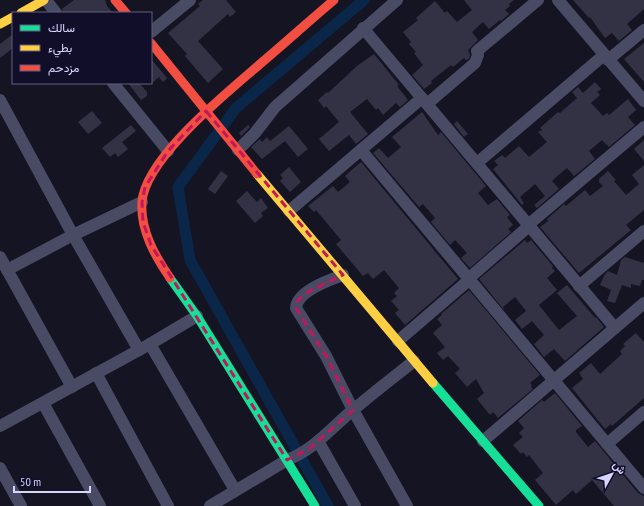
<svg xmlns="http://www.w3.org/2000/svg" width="644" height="506" viewBox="0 0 644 506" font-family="'PT Sans Narrow',Vazirmatn,sans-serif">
  <rect width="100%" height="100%" fill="#151423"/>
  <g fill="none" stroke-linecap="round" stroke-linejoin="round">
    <polyline stroke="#0a274a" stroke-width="11" points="328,506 190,260 178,187 236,108 364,0"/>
  </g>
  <g fill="#333245">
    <polygon points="74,0 105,0 107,6 113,13 63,13 62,9"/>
    <polygon points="203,0 226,0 236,12 230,17 228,14 198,41 223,69 208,83 185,56 187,54 168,33 200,6 198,4"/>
    <polygon points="464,0 514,0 509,4 510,6 505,10 509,14 501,21 500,20 489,29 483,22 472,32 478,40 468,50 470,55 469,59 466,60 464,58 453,67 451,65 431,81 432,83 424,89 412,75 423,65 414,53 416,52 409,44 411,42 403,32 418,20 416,18 435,1 445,13 447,11 457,22 472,10"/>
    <polygon points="573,0 644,0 644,9 627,24 632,30 619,41 612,33 605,38 590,17 589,18"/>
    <polygon points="13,34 13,48 0,58 0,44"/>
    <polygon points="644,43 644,82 624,59"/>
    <polygon points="374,54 399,85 397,86 408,100 400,107 396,103 383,115 378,108 376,110 367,99 350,112 368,134 356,144 349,135 329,151 319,139 339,122 326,106 324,108 318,100 327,92 328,93 357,66"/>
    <polygon points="151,59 167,78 163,82 159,77 151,84"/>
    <polygon points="595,82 601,89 597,92 600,95 591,103 603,116 607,113 609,115 628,99 636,110 628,117 635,125 609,147 602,140 589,151 595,159 574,176 567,168 555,178 552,181 559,189 537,208 534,205 545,196 535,184 520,197 524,203 522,205 493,169 498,165 494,161 502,155 505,158 519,146 529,157 547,142 538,132 542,130 540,128 558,112 560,113 577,98 572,92 578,87 583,93"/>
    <polygon points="128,83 139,83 147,92 147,96 141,100"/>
    <polygon points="92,111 102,123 88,134 78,122"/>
    <polygon points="422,112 438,135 441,132 486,186 478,193 488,205 497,199 510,215 507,217 513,225 508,229 511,232 470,268 461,258 467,253 455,240 450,245 431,222 435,218 423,204 419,207 373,153 379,148 388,158 401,147 392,137"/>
    <polygon points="457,121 468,134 464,137 454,124"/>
    <polygon points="131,125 136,131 122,142 128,149 118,157 115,153 110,157 102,148"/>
    <polygon points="248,125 250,127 241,136 239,133"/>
    <polygon points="289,126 308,149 298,157 285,141 262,159 251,147 260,139 262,142 267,137 270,141"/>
    <polygon points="644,140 644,161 634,149"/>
    <polygon points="361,162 458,279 405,325 395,313 399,310 391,301 397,296 394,293 399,288 384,270 373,279 368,273 363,276 336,244 341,240 316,210 314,212 308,206 333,186 338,192 350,182 345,176"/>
    <polygon points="644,165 644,210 626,225 631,230 579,273 540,227 548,221 547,219 564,204 566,206 585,190 590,196 603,186 599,182 599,179 608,171 616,180 614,181 626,195 639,184 632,175"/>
    <polygon points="289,167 301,182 290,192 280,181 283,178 280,175"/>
    <polygon points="221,171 228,176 215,194 208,189"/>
    <polygon points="247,191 257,202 261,198 268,208 261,213 263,216 255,223 236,201"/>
    <polygon points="525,240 527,243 531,240 553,266 552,268 555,271 547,278 557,290 539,305 559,330 577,316 557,293 567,285 595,318 596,317 604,327 565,361 554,349 544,357 534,344 544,335 532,321 522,329 515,320 526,311 515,297 503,307 504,310 479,279"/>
    <polygon points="625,257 644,263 644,280 642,280 640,286 631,284 631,288 622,285 615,303 607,301 611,290 600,285 605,274 608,271 617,275 621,260"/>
    <polygon points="469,290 540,375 530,383 532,385 531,387 533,389 498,418 493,412 490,415 477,399 484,393 476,379 467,387 455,373 460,369 448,356 443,360 437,353 445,347 433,333 442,325 437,319 442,315 441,314"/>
    <polygon points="636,333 644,342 644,398 612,426 611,424 605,429 572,388 583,379 579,373 591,363 600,374 622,354 620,351 625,346 623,344"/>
    <polygon points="555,393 582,426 576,430 576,432 588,447 595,441 638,493 644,496 644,506 614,506 592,480 576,494 573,490 556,505 535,480 543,473 529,455 527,457 523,452 521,454 513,445 523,437 519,433 524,428 518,421 542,400 544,402"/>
  </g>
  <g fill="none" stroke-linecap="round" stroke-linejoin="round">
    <g stroke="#494a64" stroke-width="12">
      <polyline points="46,0 56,13"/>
      <polyline points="558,0 644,101"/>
      <polyline points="363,28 615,328"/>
      <polyline points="151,32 190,0"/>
      <polyline points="608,60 644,30"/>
      <polyline points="113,83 168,151"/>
      <polyline points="0,100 73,235 139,350"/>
      <polyline points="427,104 475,63 478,55 477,51 538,0"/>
      <polyline points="238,150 255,133 275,107 397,0"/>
      <polyline points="361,150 644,488"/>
      <polyline points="477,163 604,55"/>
      <polyline points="289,211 422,98"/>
      <polyline points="528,225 644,127"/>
      <polyline points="0,257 72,387"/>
      <polyline points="7,270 73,235 142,202"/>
      <path d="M343 275C329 280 297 291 296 308L326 356 353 410 407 506"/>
      <polyline points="468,279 529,226"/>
      <polyline points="579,286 644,231"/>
      <polyline points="398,341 469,280"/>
      <polyline points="150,344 235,490"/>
      <polyline points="96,373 168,506"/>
      <polyline points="43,403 100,506"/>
      <polyline points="0,426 150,344 197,316"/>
      <polyline points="318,441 355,506"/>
      <polyline points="483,441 644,303"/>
      <polyline points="607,444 644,412"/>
      <polyline points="0,468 21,506"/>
      <path d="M210 506 287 460C314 450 332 427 353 410 373 393 394 377 414 361"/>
    </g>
    <g stroke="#16e098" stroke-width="9">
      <polyline points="170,278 197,316 315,506"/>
      <polyline points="433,383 539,506"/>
    </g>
    <g stroke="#ffcf43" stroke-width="9">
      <polyline points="21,13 44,0"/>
      <polyline points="0,24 13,17"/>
      <polyline points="257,174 433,383"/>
    </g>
    <g stroke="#f24e42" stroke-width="9">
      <polyline points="115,0 126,13"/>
      <polyline points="151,43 257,174"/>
      <path d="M170 278C155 256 140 230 142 202 145 158 228 92 260 64 285 43 309 21 334 0"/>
    </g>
  </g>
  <path fill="none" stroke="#c2185b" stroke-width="3" stroke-dasharray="8 5" stroke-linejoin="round" d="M206 111 343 275 308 292 298 300 296 308 326 356 353 410 310 448 287 460 151 245 143 222 142 202 145 187 168 151Z"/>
  <rect x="12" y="12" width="140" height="72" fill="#100e29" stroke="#605e7f"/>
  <rect x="20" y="25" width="20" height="6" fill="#16e098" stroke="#605e7f"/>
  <text x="48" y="32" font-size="12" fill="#d7d6ff">سالك</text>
  <rect x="20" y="45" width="20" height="6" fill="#ffcf43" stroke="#605e7f"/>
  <text x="48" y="52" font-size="12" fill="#d7d6ff">بطيء</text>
  <rect x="20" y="65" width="20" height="6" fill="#f24e42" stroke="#605e7f"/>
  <text x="48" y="72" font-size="12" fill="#d7d6ff">مزدحم</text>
  <g transform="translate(612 474) rotate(50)" stroke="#100e29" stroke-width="3" paint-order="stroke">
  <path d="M0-3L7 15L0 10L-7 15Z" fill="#d7d6ff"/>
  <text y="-6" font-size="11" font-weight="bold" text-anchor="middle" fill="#d7d6ff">ش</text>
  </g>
  <path d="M14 486v6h76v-6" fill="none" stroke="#d7d6ff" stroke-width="2"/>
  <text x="20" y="486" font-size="12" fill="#d7d6ff" stroke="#100e29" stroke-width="3" paint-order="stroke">50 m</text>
</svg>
